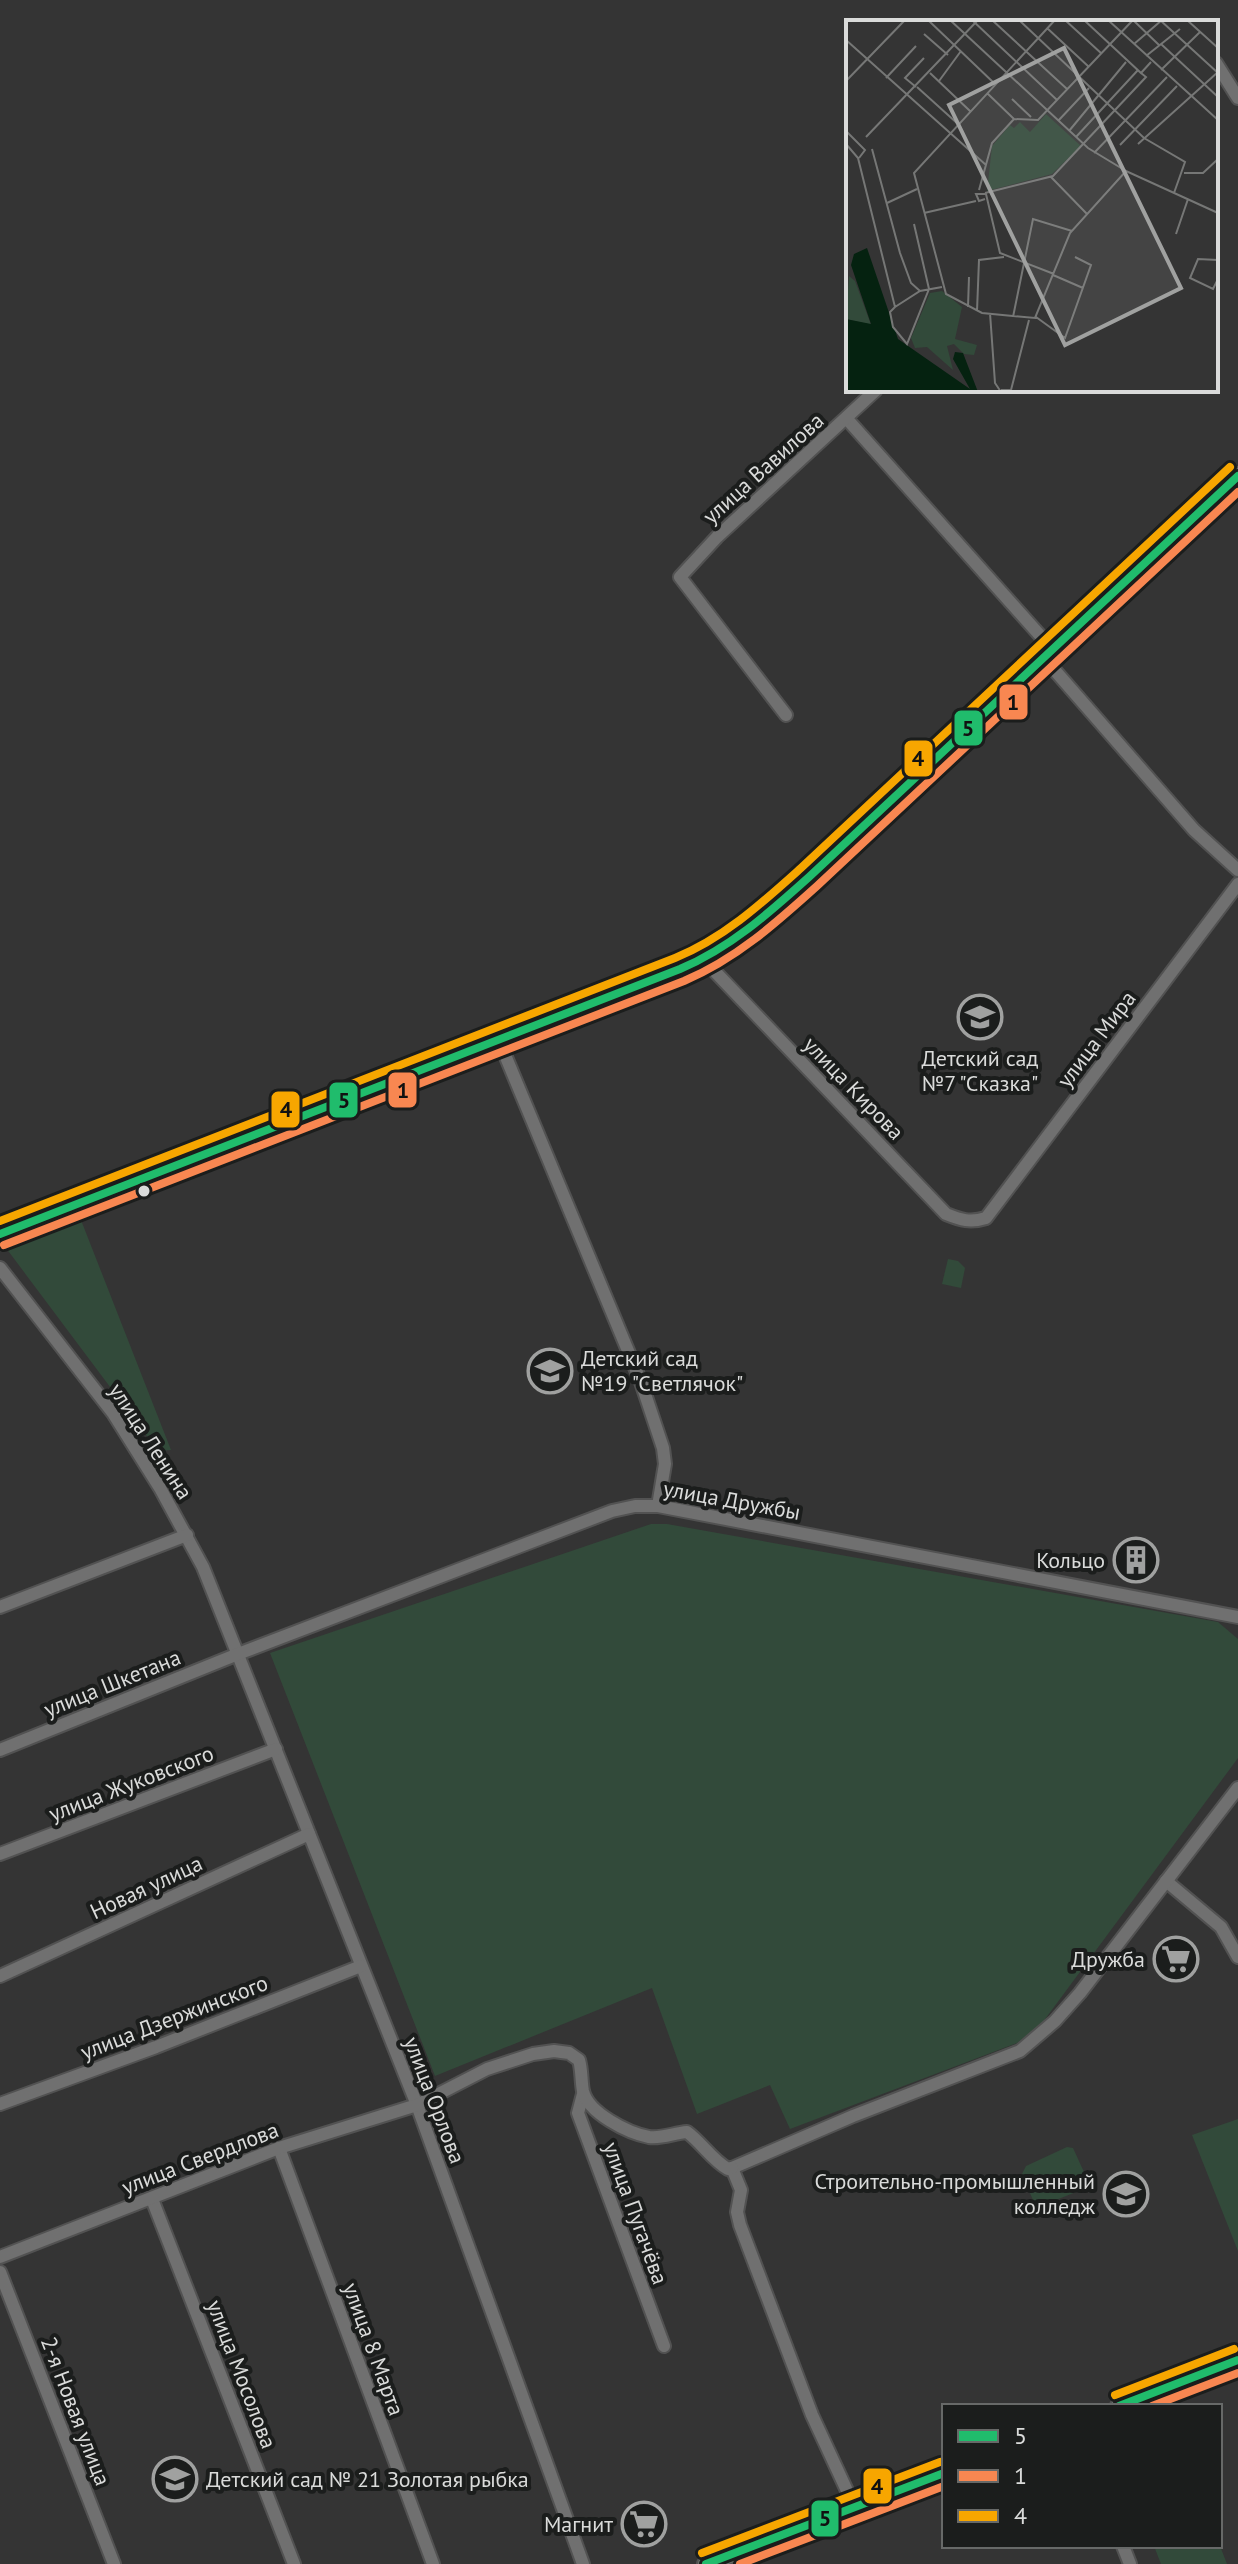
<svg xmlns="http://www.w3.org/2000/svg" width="1238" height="2564" viewBox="0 0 1238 2564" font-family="'PT Sans',sans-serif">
  <rect width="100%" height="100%" fill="#343434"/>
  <g fill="#324a3a">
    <polygon points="79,1215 171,1450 158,1451 6,1248 14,1239"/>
    <polygon points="948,1259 958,1261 965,1268 961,1288 942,1284"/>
    <polygon points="651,1524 667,1524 1218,1622 1238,1639 1238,1758 1040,2026 1017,2043 790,2129 770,2085 697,2114 652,1988 435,2076 270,1653"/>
    <polygon points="1238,2119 1238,2251 1192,2135"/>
    <polygon points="1067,2147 1073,2148 1089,2183 1086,2188 1041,2206 1035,2205 1022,2174 1026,2166"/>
    <polygon points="1154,2546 1220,2546 1227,2564 1161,2564"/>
  </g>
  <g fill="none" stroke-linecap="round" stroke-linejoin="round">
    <g stroke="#525252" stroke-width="16">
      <g id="minor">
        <polyline points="1216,63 1238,98"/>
        <polyline points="847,419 1053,650"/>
        <polyline points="1044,658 1194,830 1238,870"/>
        <polyline points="786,715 680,577 717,537 876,390"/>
        <path d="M703 959 946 1214C961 1220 970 1223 986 1218L1238 884"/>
        <polyline points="498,1038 641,1382 663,1448 665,1464 658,1506"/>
        <polyline points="0,1268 113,1413 160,1488 203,1567 417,2105 583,2564"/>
        <polyline points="0,1607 187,1535"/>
        <polyline points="0,1750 238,1654 612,1511 635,1506 658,1506 1238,1617"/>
        <polyline points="0,1854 276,1749"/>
        <polyline points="1166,1881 1221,1927 1238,1957"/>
        <polyline points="0,1976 309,1834"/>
        <polyline points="583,2094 578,2113 664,2346"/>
        <polyline points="0,2104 156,2047 361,1966"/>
        <polyline points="279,2148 433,2564"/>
        <polyline points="732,2168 853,2116 1020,2051 1055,2021 1080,1993 1238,1788"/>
        <polyline points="732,2168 741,2190 737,2212 740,2225 812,2415 855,2508"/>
        <polyline points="152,2199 294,2564"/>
        <path d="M0 2257 279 2148 417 2105 487 2069 533 2054 554 2051 569 2053 579 2060C582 2070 581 2081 583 2091 588 2113 628 2133 649 2137 661 2139 674 2133 687 2132 702 2143 712 2160 728 2169L732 2168"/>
        <polyline points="0,2272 114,2564"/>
        <polyline points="1123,2546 1130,2564"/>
        <polyline points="743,2550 748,2564"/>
      </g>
    </g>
    <g stroke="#525252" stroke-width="20">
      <g id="major">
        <path d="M0 1234 632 987C657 978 684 969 707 957 745 936 777 906 809 877L1238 476"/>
        <polyline points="1119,2406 1238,2360"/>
        <polyline points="706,2564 944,2473"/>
      </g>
    </g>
    <use href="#minor" stroke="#707070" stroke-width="12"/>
    <use href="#major" stroke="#69706b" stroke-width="16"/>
    <g stroke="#1b1d1c" stroke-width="14">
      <g id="bus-1">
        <path d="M0 1234 680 969C730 948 769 913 809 877L1238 476"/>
        <polyline points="1119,2406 1238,2360"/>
        <polyline points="706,2564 944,2473"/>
      </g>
    </g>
    <g stroke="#1b1d1c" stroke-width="14">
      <g id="bus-2">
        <path d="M4 1245 684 981C736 959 776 923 817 886L1238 492"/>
        <polyline points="1152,2406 1238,2373"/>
        <polyline points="740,2564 944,2486"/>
      </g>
    </g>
    <g stroke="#1b1d1c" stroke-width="14">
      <g id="bus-3">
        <path d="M0 1221 675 958C724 938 762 903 801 868L1230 467"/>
        <polyline points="1115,2395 1234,2349"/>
        <polyline points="702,2553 940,2462"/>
      </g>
    </g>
    <use href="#bus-1" stroke="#20bc6c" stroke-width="8"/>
    <use href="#bus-2" stroke="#f88751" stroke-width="8"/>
    <use href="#bus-3" stroke="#f7a600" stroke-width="8"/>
  </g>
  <defs>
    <g id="school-ring" transform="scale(2.3)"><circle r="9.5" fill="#1b1d1c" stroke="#a0a1a0" stroke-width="1.5"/><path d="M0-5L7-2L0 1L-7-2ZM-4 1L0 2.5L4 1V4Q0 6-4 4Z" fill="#a0a1a0"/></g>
    <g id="building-ring" transform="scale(2.3)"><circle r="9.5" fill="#1b1d1c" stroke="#a0a1a0" stroke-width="1.5"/><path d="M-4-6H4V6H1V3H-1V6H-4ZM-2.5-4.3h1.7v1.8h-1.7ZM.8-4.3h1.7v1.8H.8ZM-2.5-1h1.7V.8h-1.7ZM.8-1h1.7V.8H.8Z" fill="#a0a1a0"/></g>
    <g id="supermarket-ring" transform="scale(2.3)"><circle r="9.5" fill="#1b1d1c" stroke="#a0a1a0" stroke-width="1.5"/><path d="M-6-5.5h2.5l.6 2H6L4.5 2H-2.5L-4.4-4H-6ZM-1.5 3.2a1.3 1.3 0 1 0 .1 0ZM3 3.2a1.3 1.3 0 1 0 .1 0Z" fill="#a0a1a0"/></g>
    <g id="university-ring" transform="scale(2.3)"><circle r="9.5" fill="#1b1d1c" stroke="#a0a1a0" stroke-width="1.5"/><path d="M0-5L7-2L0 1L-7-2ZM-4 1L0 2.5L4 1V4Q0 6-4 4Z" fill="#a0a1a0"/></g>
  </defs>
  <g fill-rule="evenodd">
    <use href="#school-ring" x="980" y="1017"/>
    <use href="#school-ring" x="550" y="1371"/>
    <use href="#building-ring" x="1136" y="1560"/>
    <use href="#supermarket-ring" x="1176" y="1959"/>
    <use href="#university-ring" x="1126" y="2194"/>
    <use href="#school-ring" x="175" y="2479"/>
    <use href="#supermarket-ring" x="644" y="2524"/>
  </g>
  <circle fill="#dadbda" stroke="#1b1d1c" stroke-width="3" cx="144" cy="1191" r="7"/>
  <g text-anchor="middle" stroke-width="8" stroke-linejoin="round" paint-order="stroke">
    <g font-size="22" fill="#dadbda" stroke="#1b1d1c">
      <text transform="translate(763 468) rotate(-42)" y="8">улица Вавилова</text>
      <text transform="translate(1096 1039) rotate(-53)" y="8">улица Мира</text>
      <text transform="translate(854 1088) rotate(46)" y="8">улица Кирова</text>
      <text transform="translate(151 1441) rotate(57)" y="8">улица Ленина</text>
      <text transform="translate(732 1500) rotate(10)" y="8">улица Дружбы</text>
      <text transform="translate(112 1683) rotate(-22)" y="8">улица Шкетана</text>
      <text transform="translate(131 1783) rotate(-21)" y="8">улица Жуковского</text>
      <text transform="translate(146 1887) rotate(-25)" y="8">Новая улица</text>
      <text transform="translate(174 2017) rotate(-21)" y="8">улица Дзержинского</text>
      <text transform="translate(435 2100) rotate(69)" y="8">улица Орлова</text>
      <text transform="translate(200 2158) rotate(-21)" y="8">улица Свердлова</text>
      <text transform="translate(636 2213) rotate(70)" y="8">улица Пугачёва</text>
      <text transform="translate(374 2349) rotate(70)" y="8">улица 8 Марта</text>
      <text transform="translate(242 2374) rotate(69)" y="8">улица Мосолова</text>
      <text transform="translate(76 2411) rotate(69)" y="8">2-я Новая улица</text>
    </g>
    <g font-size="22" fill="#dadbda" stroke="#1b1d1c" text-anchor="end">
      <text x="980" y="1066" text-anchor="middle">Детский сад<tspan x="980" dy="25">№7 "Сказка"</tspan></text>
      <text x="581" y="1366" text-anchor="start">Детский сад<tspan x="581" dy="25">№19 "Светлячок"</tspan></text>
      <text x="1105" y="1568">Кольцо</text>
      <text x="1145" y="1967">Дружба</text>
      <text x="1095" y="2189">Строительно-промышленный<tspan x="1095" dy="25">колледж</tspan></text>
      <text x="206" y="2487" text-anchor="start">Детский сад № 21 Золотая рыбка</text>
      <text x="613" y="2532">Магнит</text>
    </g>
  </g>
  <g transform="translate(846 20)">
    <rect width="372" height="372" fill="#343434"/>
    <path d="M200 94 235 126 206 154 141 171 146 126 164 105 168 108 174 102 184 112ZM3 256 9 261 25 305 0 299ZM96 271 116 287 109 319 131 325 128 335 118 334 108 324 101 326 107 350 81 327 69 328 65 318 84 273Z" fill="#324a3a"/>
    <path d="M21 228 52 319 124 369 107 339 109 332 117 333 132 372H0V299L25 304 5 245 8 234Z" fill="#052210"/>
    <path fill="none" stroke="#767776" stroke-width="2" d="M82 0 149 64M104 0 242 128 280 151M126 0 211 80M146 0 221 69M173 0 298 118 339 142 328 173M209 0 68 153 100 274 136 293 189 298 224 213 280 151 372 193M219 0 256 34M238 0 295 53 305 42M262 0 372 100M287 0 313 25M314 0 372 53M341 0 372 28M201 8 243 47M78 14 102 35M0 20 140 145M288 24 316 0M315 24 372 77M300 36 334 9M315 50 354 12M84 53 124 91M40 58 70 26M0 61 59 0M93 61 115 31M70 67 59 58 78 38M71 67 112 104M141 73 168 99M166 79 185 97M168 99 192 100 287 0M212 101 243 68M0 111 19 130 13 138M223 111 280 42M20 117 132 0M230 117 292 50M0 124 12 138 49 287 74 271 96 267M292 124 372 52M274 125 331 66M26 129 54 233 65 263 74 271M248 133 321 57M338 153H357L372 139M205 157 241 194M133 170 146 123 168 99M139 173 207 156 300 57 295 53M139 179 133 181 130 174H140L154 233 208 254M41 183 71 169M78 193 130 181M330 214 342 179M372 240 352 239 344 258 367 269 372 259M207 255 237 268M49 287 44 292 47 307 61 324 83 269 68 204M122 287 123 257M131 291 133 240 158 237M144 293 149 363 155 372M167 297 187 199 226 211M190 297 219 318 245 245 229 237M155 370H165L183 300"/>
    <path fill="#a0a1a0" fill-opacity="0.15" stroke="#a0a1a0" stroke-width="4" d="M218 28 335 268 219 325 103 85Z"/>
    <rect width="372" height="372" fill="none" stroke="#dadbda" stroke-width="4"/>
  </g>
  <g stroke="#1b1d1c" stroke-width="3">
    <rect x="998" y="683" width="31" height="38" rx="8" fill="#f88751"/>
    <rect x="953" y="709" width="31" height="38" rx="8" fill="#20bc6c"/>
    <rect x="903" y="739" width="31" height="39" rx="8" fill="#f7a600"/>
    <rect x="387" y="1071" width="31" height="38" rx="8" fill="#f88751"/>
    <rect x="328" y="1081" width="31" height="38" rx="8" fill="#20bc6c"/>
    <rect x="270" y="1090" width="31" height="39" rx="8" fill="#f7a600"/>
    <rect x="862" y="2467" width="31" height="38" rx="8" fill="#f7a600"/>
    <rect x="810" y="2499" width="30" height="39" rx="8" fill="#20bc6c"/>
  </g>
  <g font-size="22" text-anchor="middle" font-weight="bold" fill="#111">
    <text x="1013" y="710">1</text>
    <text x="968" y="736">5</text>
    <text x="918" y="766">4</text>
    <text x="403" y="1098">1</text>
    <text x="344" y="1108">5</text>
    <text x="286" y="1117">4</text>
    <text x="877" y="2494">4</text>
    <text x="825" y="2526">5</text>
  </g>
  <rect x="942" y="2404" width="280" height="144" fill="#1b1d1c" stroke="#676968" stroke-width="2"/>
  <rect x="958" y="2430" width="40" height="12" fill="#20bc6c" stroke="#676968" stroke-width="2"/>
  <text x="1014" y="2444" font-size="24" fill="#dadbda">5</text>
  <rect x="958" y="2470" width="40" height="12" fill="#f88751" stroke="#676968" stroke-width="2"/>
  <text x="1014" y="2484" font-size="24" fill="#dadbda">1</text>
  <rect x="958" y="2510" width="40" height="12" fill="#f7a600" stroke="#676968" stroke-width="2"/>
  <text x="1014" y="2524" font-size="24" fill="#dadbda">4</text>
</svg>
